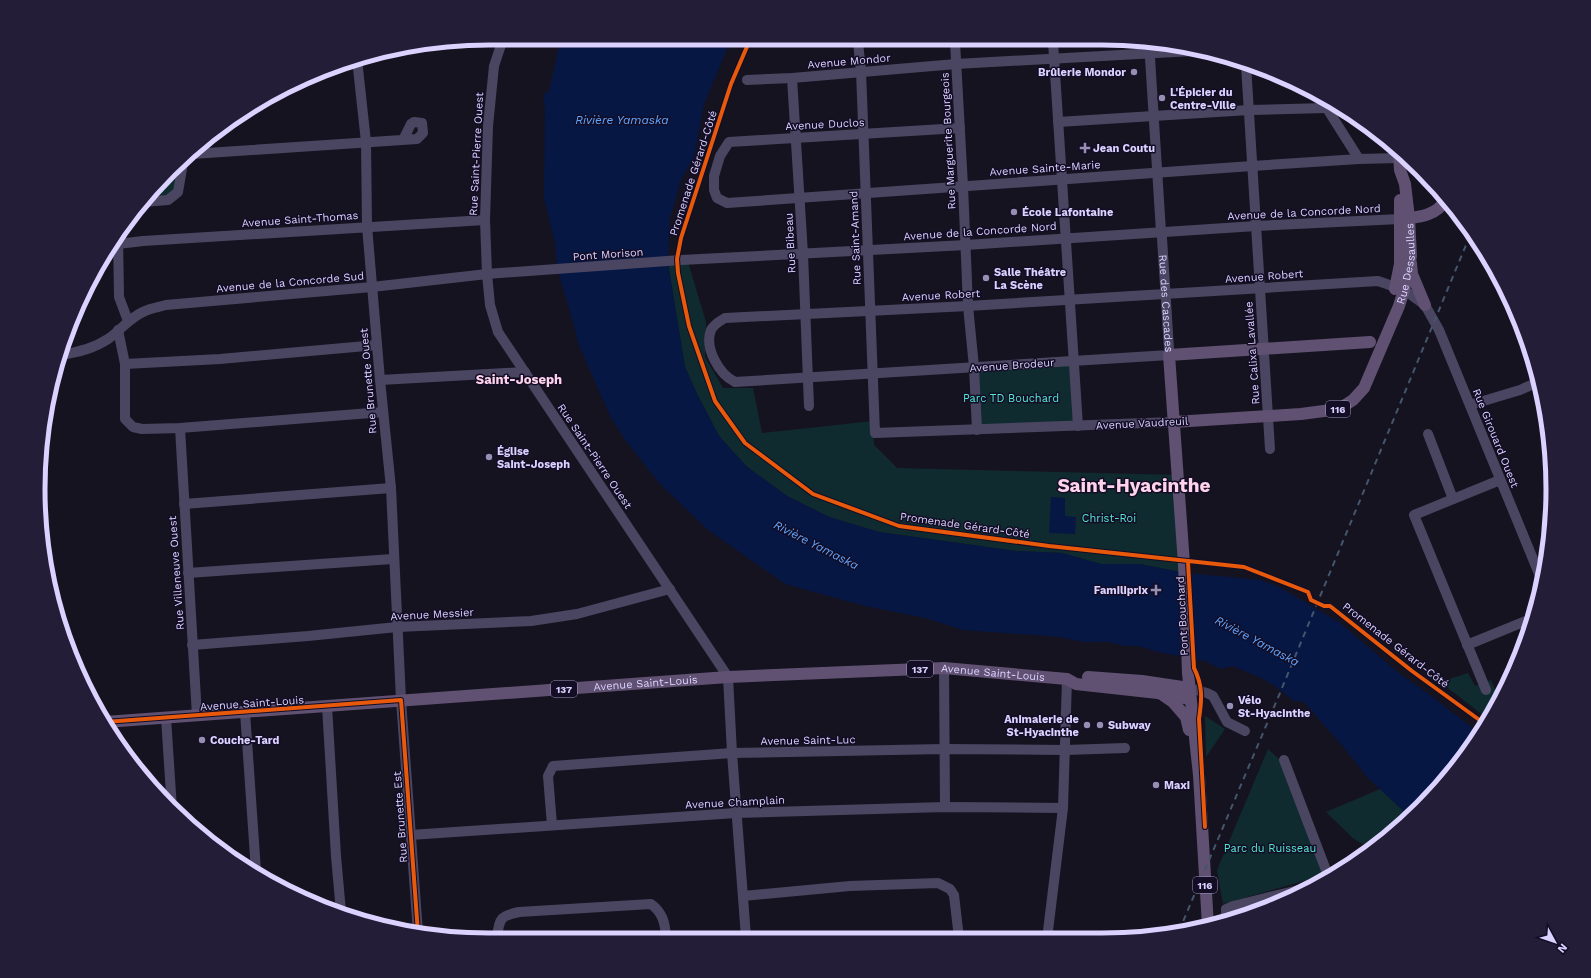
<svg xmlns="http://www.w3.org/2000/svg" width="1591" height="978" viewBox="0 0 1591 978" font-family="'Work Sans',sans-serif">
  <rect width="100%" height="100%" fill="#161320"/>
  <g fill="#102b2f">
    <polygon points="179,167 177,200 142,203"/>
    <polygon points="688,262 706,322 705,357 723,388 753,388 762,433 873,421 874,445 897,468 1179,475 1186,573 1139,564 1101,564 1062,553 1016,551 879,532 829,517 787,496 746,466 719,436 697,394 685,367 668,263"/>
    <polygon points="1076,362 1080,426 976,433 973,369"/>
    <polygon points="1468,673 1475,686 1491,680 1498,697 1503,695 1488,719 1440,682"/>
    <polygon points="1205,716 1225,729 1206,757"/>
    <polygon points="1268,749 1280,760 1325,881 1314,878 1223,904 1217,870"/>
    <polygon points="1380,789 1410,817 1400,828 1371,849 1354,839 1326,812"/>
  </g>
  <g fill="#071743">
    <polygon points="560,42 730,42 704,104 694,157 681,180 670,218 668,263 685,367 697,394 719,436 746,466 787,496 829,517 879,532 1016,551 1062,553 1101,564 1139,564 1186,573 1261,580 1281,588 1340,623 1400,674 1430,695 1479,733 1460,763 1410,817 1368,778 1345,749 1304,702 1294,701 1272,684 1259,677 1232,666 1221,669 1205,661 1158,652 1138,646 1125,646 1109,642 1084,642 1059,637 963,630 925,618 865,606 785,584 708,530 659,483 626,441 611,418 578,343 573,322 557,268 555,243 544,198 545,108 543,95 549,91"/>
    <polygon points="1051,497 1065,498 1065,516 1076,517 1075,534 1049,533"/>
  </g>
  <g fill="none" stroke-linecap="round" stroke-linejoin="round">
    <g stroke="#4a4662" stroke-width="10">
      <polyline points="502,42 494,66 488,126 485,220 487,274 490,305 498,332 728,677 732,753 746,937"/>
      <polyline points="858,42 861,71 875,433 1174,422"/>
      <polyline points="955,42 963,186 968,306 974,367 977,430"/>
      <polyline points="1053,42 1078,426"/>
      <path id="s1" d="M1149 42 1161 232 1162 238 1169 349V355L735 382C719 374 704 348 711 330 714 324 720 321 725 318L968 306 1378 281 1404 290 1425 305 1439 330 1542 581"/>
      <polyline points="357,59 366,142 367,226 380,380 391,488 401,700 418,933"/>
      <polyline points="1246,65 1270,449"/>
      <polyline points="792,78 803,254 809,406"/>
      <polyline points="747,80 792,78 956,64 1193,51"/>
      <polyline points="1321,99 1359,159"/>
      <polyline points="1058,122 1249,110 1326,108"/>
      <polyline points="960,128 729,142 720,156 714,176 714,190 717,198 727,203 1252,166 1359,159 1399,158"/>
      <polyline points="192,154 417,139 423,133 422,123 414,122 411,124 403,140"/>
      <polyline points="144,202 168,200 178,192 183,163"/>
      <polyline points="118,236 119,297 128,321"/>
      <polyline points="118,244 143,241 485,220"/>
      <polyline points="118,330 125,364 125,419 133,427 142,429 180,428 383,412"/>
      <path d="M59 355C76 353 93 349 108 339 121 330 130 317 145 311 151 308 159 307 166 305L372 287 487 274 681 260 966 245 1256 226 1400 219"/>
      <polyline points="125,364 220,359 377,345"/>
      <polyline points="380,380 525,372"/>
      <polyline points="1470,405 1520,390 1538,382"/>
      <polyline points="180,428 197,716"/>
      <polyline points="1428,434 1453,499"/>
      <polyline points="184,504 391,488"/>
      <polyline points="188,573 393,559"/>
      <polyline points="192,645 308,636 397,627 531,621 577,614 670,589"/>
      <polyline points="1467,645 1533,618"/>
      <polyline points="944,668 945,807"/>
      <polyline points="1189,688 1207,693 1213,696 1227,722 1245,731"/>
      <polyline points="1486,690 1414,515 1500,480"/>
      <polyline points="327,706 336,856 341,912"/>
      <polyline points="245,712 256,871"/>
      <polyline points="166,718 172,809"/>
      <polyline points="1284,760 1329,878"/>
      <polyline points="552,825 548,776 553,766 732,753 944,749 1066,750 1125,748"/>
      <polyline points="410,835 736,813 945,807 1063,808"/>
      <polyline points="743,896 850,886 938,883 950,889 954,895 959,938"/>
      <polyline points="1226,921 1226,909 1233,906 1307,888"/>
      <path d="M497 936C500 918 500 916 519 912L651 904C663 913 665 923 666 937"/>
      <polyline points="1047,939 1063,808 1067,679"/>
    </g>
    <g stroke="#605172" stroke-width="12">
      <path d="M1402 219C1419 217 1437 216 1446 199"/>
      <polyline points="1411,263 1412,274 1425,305"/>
      <polyline points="1395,289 1400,264 1400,200"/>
      <path id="s2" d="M1174 422 1301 414 1339 409 1353 400 1364 388 1399 306 1404 290 1411 256 1409 218 1405 184 1400 170 1399 152"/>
      <polyline points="1088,677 1142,681 1189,688"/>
      <polyline points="1163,695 1173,702 1186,717 1189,730"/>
      <path id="s3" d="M105 722 728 677 944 668 1067 679 1076 684 1158 693 1190 699"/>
      <polyline points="1208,926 1199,775 1188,673 1184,564 1169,355 1370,342"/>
    </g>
    <polyline stroke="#44556c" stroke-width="2" stroke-dasharray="6 5" stroke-linecap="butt" points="1179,931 1277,700 1471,233"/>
    <g stroke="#130d26" stroke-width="6">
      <g id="cycleway">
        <polyline points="749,42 731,84 681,238 677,259 678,273 689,326 715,401 745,443 813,494 899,526 1049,546 1244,567 1308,592 1311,600 1324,606 1330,606 1412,671 1485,724"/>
        <path d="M1188 562 1194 668C1203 686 1202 699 1199 719L1205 827"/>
        <polyline points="105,722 401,700 418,933"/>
      </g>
    </g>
    <use href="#cycleway" stroke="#e8590c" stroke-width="4"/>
  </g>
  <g fill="#968fb1" stroke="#130d26" stroke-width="1.5">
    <circle cx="1134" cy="72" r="4"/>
    <circle cx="1162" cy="98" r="4"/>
    <path d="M1083 142h4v4h4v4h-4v4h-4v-4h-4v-4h4z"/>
    <circle cx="1014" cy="212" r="4"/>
    <circle cx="986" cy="278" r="4"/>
    <circle cx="489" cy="457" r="4"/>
    <path d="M1154 584h4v4h4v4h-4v4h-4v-4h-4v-4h4z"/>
    <circle cx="1230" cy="706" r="4"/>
    <circle cx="1087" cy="725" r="4"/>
    <circle cx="1100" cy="725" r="4"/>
    <circle cx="202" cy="740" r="4"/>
    <circle cx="1156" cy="785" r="4"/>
  </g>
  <g text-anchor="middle" stroke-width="3" stroke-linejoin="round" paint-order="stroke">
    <g fill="#130d26" stroke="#9f97be" stroke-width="1">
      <rect x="1326" y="401" width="24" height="16" rx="3"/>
      <rect x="907" y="661" width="26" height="16" rx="3"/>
      <rect x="551" y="681" width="26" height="16" rx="3"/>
      <rect x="1193" y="877" width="24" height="16" rx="3"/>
    </g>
    <g font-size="10" font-weight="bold" fill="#dbd2ff">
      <text x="1338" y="413">116</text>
      <text x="920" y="673">137</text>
      <text x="564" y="693">137</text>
      <text x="1205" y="889">116</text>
    </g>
    <g font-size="11" fill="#dbd2ff" stroke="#130d26">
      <text transform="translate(849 61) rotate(-5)" y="4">Avenue Mondor</text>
      <text transform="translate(825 124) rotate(-3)" y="4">Avenue Duclos</text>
      <text transform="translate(948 141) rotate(-93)" y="4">Rue Marguerite Bourgeois</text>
      <text transform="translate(476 154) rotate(-87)" y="4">Rue Saint-Pierre Ouest</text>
      <text transform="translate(1045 168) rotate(-4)" y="4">Avenue Sainte-Marie</text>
      <text transform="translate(693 173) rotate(-72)" y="4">Promenade Gérard-Côté</text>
      <text transform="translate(1304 212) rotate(-3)" y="4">Avenue de la Concorde Nord</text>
      <text transform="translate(300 219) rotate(-4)" y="4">Avenue Saint-Thomas</text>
      <text transform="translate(980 231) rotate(-4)" y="4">Avenue de la Concorde Nord</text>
      <text transform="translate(855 238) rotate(-92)" y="4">Rue Saint-Amand</text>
      <text transform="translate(790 243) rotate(-93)" y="4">Rue Bibeau</text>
      <text transform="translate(608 254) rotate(-4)" y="4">Pont Morison</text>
      <text dy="4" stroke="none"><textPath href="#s2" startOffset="331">Rue Dessaulles</textPath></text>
      <text transform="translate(1264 276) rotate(-4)" y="4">Avenue Robert</text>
      <text transform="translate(290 282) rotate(-5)" y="4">Avenue de la Concorde Sud</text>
      <text transform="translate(941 295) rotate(-3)" y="4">Avenue Robert</text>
      <text dy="4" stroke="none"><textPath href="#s1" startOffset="262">Rue des Cascades</textPath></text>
      <text transform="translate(1252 353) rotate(-94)" y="4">Rue Calixa Lavallée</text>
      <text transform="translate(1012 365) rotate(-4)" y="4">Avenue Brodeur</text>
      <text transform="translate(368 381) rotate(-95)" y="4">Rue Brunette Ouest</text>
      <text transform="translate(1142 423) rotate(-3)" y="4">Avenue Vaudreuil</text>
      <text transform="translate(1496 438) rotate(68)" y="4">Rue Girouard Ouest</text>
      <text transform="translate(595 456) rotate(56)" y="4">Rue Saint-Pierre Ouest</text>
      <text transform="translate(965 525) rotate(8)" y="4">Promenade Gérard-Côté</text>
      <text transform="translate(176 573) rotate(-94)" y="4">Rue Villeneuve Ouest</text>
      <text transform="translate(432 614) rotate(-3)" y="4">Avenue Messier</text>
      <text transform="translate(1182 616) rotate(-93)" y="4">Pont Bouchard</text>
      <text transform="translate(1396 645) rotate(38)" y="4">Promenade Gérard-Côté</text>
      <text dy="4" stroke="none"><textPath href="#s3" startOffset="890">Avenue Saint-Louis</textPath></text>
      <text dy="4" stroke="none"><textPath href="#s3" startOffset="542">Avenue Saint-Louis</textPath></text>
      <text transform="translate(252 703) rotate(-4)" y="4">Avenue Saint-Louis</text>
      <text transform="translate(808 740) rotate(-1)" y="4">Avenue Saint-Luc</text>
      <text transform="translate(735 802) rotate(-3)" y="4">Avenue Champlain</text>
      <text transform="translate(400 817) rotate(-94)" y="4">Rue Brunette Est</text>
    </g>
    <g font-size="11" font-weight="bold" fill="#dbd2ff" stroke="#130d26" text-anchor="start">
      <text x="1126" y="76" text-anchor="end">Brûlerie Mondor</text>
      <text x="1170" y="96">L'Épicier du<tspan x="1170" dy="13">Centre-Ville</tspan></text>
      <text x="1093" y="152">Jean Coutu</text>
      <text x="1022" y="216">École Lafontaine</text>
      <text x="994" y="276">Salle Théâtre<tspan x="994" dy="13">La Scène</tspan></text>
      <text x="497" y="455">Église<tspan x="497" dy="13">Saint-Joseph</tspan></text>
      <text x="1148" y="594" text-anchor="end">Familiprix</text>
      <text x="1238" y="704">Vélo<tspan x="1238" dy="13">St-Hyacinthe</tspan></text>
      <text x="1079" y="723" text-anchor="end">Animalerie de<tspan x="1079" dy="13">St-Hyacinthe</tspan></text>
      <text x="1108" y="729">Subway</text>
      <text x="210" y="744">Couche-Tard</text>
      <text x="1164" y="789">Maxi</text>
    </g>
    <g font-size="11" fill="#52ead3" stroke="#130d26">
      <text x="1011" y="402">Parc TD Bouchard</text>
      <text x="1109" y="522">Christ-Roi</text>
      <text x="1270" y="852">Parc du Ruisseau</text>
    </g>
    <g font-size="12" font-style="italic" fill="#60a6ff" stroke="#130d26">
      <text x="622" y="124">Rivière Yamaska</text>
      <text transform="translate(816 545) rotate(27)" y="4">Rivière Yamaska</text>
      <text transform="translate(1257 641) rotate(28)" y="4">Rivière Yamaska</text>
    </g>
    <g font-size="13" font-weight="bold" fill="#ffd4eb" stroke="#130d26">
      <text x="519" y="384">Saint-Joseph</text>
    </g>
    <g font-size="19" font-weight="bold" fill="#ffd4eb" stroke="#130d26">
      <text x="1134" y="492">Saint-Hyacinthe</text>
    </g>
  </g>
  <path d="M0 0H1591V978H0ZM489 45H1102A444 444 0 0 1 1546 489V489A444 444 0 0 1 1102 933H489A444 444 0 0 1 45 489V489A444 444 0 0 1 489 45Z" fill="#231d37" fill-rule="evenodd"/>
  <path fill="none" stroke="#dbd2ff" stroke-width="5" d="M489 45H1102A444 444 0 0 1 1546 489V489A444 444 0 0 1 1102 933H489A444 444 0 0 1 45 489V489A444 444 0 0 1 489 45Z"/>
  <g transform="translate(1555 942) rotate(130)" stroke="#130d26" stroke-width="3" paint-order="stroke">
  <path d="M0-3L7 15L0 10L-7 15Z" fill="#dbd2ff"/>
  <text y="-6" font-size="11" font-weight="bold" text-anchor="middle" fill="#dbd2ff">N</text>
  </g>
</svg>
